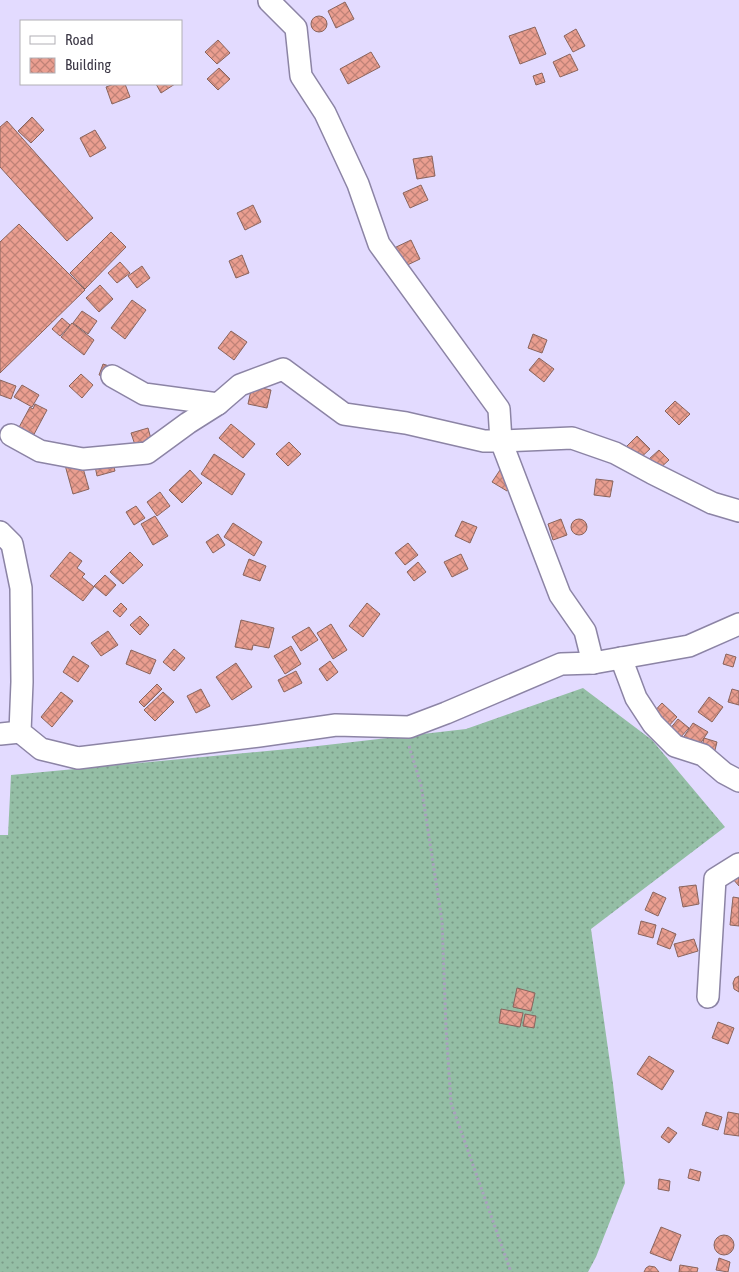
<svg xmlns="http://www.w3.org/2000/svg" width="739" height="1272" viewBox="0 0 739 1272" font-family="'Asap Condensed',sans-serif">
  <defs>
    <pattern id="grass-dots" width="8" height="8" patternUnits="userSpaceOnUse" patternTransform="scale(1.25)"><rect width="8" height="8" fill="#94bea5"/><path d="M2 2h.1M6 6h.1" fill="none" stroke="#7a9b88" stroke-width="1.8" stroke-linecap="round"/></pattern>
    <pattern id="building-cross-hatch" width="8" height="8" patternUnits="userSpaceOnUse" patternTransform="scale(1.25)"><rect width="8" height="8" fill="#ea9e90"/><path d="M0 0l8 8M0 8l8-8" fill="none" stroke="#bf8277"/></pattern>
  </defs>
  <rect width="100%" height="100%" fill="#e3dbff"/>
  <polygon fill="url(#grass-dots)" points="583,688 652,740 725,827 591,929 613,1084 625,1183 596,1257 588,1272 0,1272 0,835 8,835 11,775 309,747 466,729"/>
  <g fill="url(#building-cross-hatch)" stroke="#89645d">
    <polygon points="345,2 354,19 336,28 328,11"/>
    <circle cx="319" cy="24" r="8"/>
    <polygon points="535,27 546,54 520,64 509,36"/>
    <polygon points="576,29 585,46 573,52 564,36"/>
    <polygon points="218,40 230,53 217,64 205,52"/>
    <polygon points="371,52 380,67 348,84 340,69"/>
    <polygon points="570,54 578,70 560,77 553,62"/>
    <polygon points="219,68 230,79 218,90 207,79"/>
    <polygon points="542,73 545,82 536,85 533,76"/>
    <polygon points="114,84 125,84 130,97 112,104 106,87"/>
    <polygon points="156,84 175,84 161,93"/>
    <polygon points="32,117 44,130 31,143 18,131"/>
    <polygon points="7,121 93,218 67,241 0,167 0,127"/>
    <polygon points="95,130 106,148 90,157 80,138"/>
    <polygon points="432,156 435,176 417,179 413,159"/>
    <polygon points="421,185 428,200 410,208 403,193"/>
    <polygon points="253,205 261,222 245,230 237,213"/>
    <polygon points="19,224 85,290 0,373 0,242"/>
    <polygon points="111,232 126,247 85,289 70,273"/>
    <polygon points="411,240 420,259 401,268 392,249"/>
    <polygon points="242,255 249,273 236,278 229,261"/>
    <polygon points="120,262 130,273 117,283 108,273"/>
    <polygon points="142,266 150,278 137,288 128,276"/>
    <polygon points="100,285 113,299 99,312 86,298"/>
    <polygon points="132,300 146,310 125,339 111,328"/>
    <polygon points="82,311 97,321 88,334 73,323"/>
    <polygon points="62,318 70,325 60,336 52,329"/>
    <polygon points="72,323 94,340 84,355 61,337"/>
    <polygon points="231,331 247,342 234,360 218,348"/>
    <polygon points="533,334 547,340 542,353 528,348"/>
    <polygon points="539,358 554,369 544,382 529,370"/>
    <polygon points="103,364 112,367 109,378 99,375"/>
    <polygon points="81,374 93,385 82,398 69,386"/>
    <polygon points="0,380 16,386 11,399 0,395"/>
    <polygon points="22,385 39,395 32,407 14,397"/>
    <polygon points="252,386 271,390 267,408 248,404"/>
    <polygon points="675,401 690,414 679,425 665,411"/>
    <polygon points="35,404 47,410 32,438 17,431 30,407 33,409"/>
    <polygon points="231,424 255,444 243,458 219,438"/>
    <polygon points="148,428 153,446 137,451 131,433"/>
    <polygon points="637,436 650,449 636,462 624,449"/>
    <polygon points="289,442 301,454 288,466 276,454"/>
    <polygon points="659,450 669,460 658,470 649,459"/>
    <polygon points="214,454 245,474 232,495 201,474"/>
    <polygon points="111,456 115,471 97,476 94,461"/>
    <polygon points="81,461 89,489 73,494 65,465"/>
    <polygon points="502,467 517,477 507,491 492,482"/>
    <polygon points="190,470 202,483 182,503 169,490"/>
    <polygon points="596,479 613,481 610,497 594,495"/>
    <polygon points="160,492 170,506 157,516 147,502"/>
    <polygon points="136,506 145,518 134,525 126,512"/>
    <polygon points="155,516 168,536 153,545 141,524"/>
    <polygon points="561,519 567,535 553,540 548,524"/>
    <circle cx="579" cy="527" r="8"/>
    <polygon points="462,521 477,527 470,543 455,536"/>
    <polygon points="233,523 262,542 254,556 224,537"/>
    <polygon points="218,534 225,545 213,553 206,542"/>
    <polygon points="408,543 418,555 405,565 395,553"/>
    <polygon points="70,552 82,561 77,568 85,574 82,577 94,587 83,601 50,576"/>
    <polygon points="130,552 143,565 123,584 110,572"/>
    <polygon points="461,554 468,569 452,577 444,562"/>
    <polygon points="249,559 266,566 260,581 243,575"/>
    <polygon points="418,562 426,572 414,581 407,572"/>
    <polygon points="105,575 116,585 106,596 94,586"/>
    <polygon points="121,603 127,609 120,617 113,611"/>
    <polygon points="367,603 380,614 363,637 349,626"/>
    <polygon points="140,616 149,625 140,635 130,625"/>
    <polygon points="241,620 274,628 269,648 253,645 252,650 235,647"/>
    <polygon points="331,624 347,650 333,659 317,633"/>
    <polygon points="309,627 318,640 301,651 292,637"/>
    <polygon points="108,631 118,645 101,656 91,643"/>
    <polygon points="291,646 301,664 285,674 274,656"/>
    <polygon points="174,649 185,658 174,671 163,662"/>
    <polygon points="131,650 156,660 150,674 126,664"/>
    <polygon points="726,654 736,657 733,667 723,664"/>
    <polygon points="73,656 89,666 78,682 63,672"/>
    <polygon points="330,661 338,672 327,681 319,669"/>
    <polygon points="236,663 252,687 232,700 216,677"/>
    <polygon points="296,671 302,683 284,692 278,680"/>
    <polygon points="157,684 162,689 144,707 139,702"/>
    <polygon points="201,689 210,706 196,713 187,696"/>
    <polygon points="732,689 739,691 739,705 728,702"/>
    <polygon points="61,692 73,701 52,727 41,717"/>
    <polygon points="163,692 174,702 155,721 144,710"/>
    <polygon points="709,697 723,707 712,722 698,712"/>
    <polygon points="662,703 677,717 666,729 651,715"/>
    <polygon points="678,719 689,728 679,739 669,730"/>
    <polygon points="693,723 708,732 698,747 683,738"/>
    <polygon points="704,738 717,742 714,754 701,751"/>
    <polygon points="739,873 739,886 732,878"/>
    <polygon points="696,885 699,904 683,907 679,887"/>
    <polygon points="653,892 666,898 658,916 645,910"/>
    <polygon points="733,897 739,898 739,926 730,925"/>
    <polygon points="641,921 656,925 653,938 638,934"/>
    <polygon points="662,928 676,934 670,949 657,944"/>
    <polygon points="694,939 698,951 678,957 674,944"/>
    <polygon points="739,976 739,992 734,989 733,983 735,978"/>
    <polygon points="517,988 535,993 531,1011 513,1007"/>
    <polygon points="501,1009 523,1013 520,1027 499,1023"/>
    <polygon points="525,1014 536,1016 534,1028 523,1026"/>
    <polygon points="718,1022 734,1028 728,1044 712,1038"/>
    <polygon points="649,1056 674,1071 662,1090 637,1074"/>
    <polygon points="706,1112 722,1117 718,1130 702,1125"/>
    <polygon points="728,1112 739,1114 739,1136 724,1134"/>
    <polygon points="668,1127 677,1133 669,1143 661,1137"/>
    <polygon points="690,1169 701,1172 699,1181 688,1178"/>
    <polygon points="659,1179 670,1181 669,1191 658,1189"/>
    <polygon points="661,1227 681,1235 671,1261 650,1253"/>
    <circle cx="724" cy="1245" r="10"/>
    <polygon points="719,1258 730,1262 728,1272 716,1270"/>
    <polygon points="680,1265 698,1268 697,1272 679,1272"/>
    <polygon points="649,1266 655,1267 659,1272 644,1272 646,1268"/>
  </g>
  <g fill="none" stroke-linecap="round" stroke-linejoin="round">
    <g stroke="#8c84a5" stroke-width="24">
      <g id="minor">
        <polyline points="269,1 296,28 301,76 325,113 358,184 379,244 499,409 501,441 560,595 585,631 593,663"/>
        <polyline points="112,376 144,394 218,404 240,385 283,369 344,414 406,423 484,441 501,441 572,438 615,453 652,473 712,503 739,511"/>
        <polyline points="11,435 40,451 83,459 147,453 188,423 218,404"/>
        <polyline points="0,532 12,544 21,588 22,682 20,732 41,749 78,758 259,736 336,725 409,727 446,713 561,664 593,663 689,646 739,624"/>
        <polyline points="621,658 636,698 653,724 675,746 703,755 724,773 739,781"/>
        <polyline points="0,734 20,732"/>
        <polyline points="708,997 715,879 739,864"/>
      </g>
    </g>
    <polyline stroke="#a9a2be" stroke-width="3" stroke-dasharray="2.5 2.5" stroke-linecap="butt" points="409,746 421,785 442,921 446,1028 451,1103 511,1272"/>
    <use href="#minor" stroke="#fff" stroke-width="21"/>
  </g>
  <rect x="20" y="20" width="162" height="65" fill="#ffffff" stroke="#b1afb5"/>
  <rect x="30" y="36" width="25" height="8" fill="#ffffff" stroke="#b1afb5"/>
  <text x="65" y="45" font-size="15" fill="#3b3745">Road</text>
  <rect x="30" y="58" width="25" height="15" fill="url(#building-cross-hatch)" stroke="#b1afb5"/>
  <text x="65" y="70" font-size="15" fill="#3b3745">Building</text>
</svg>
